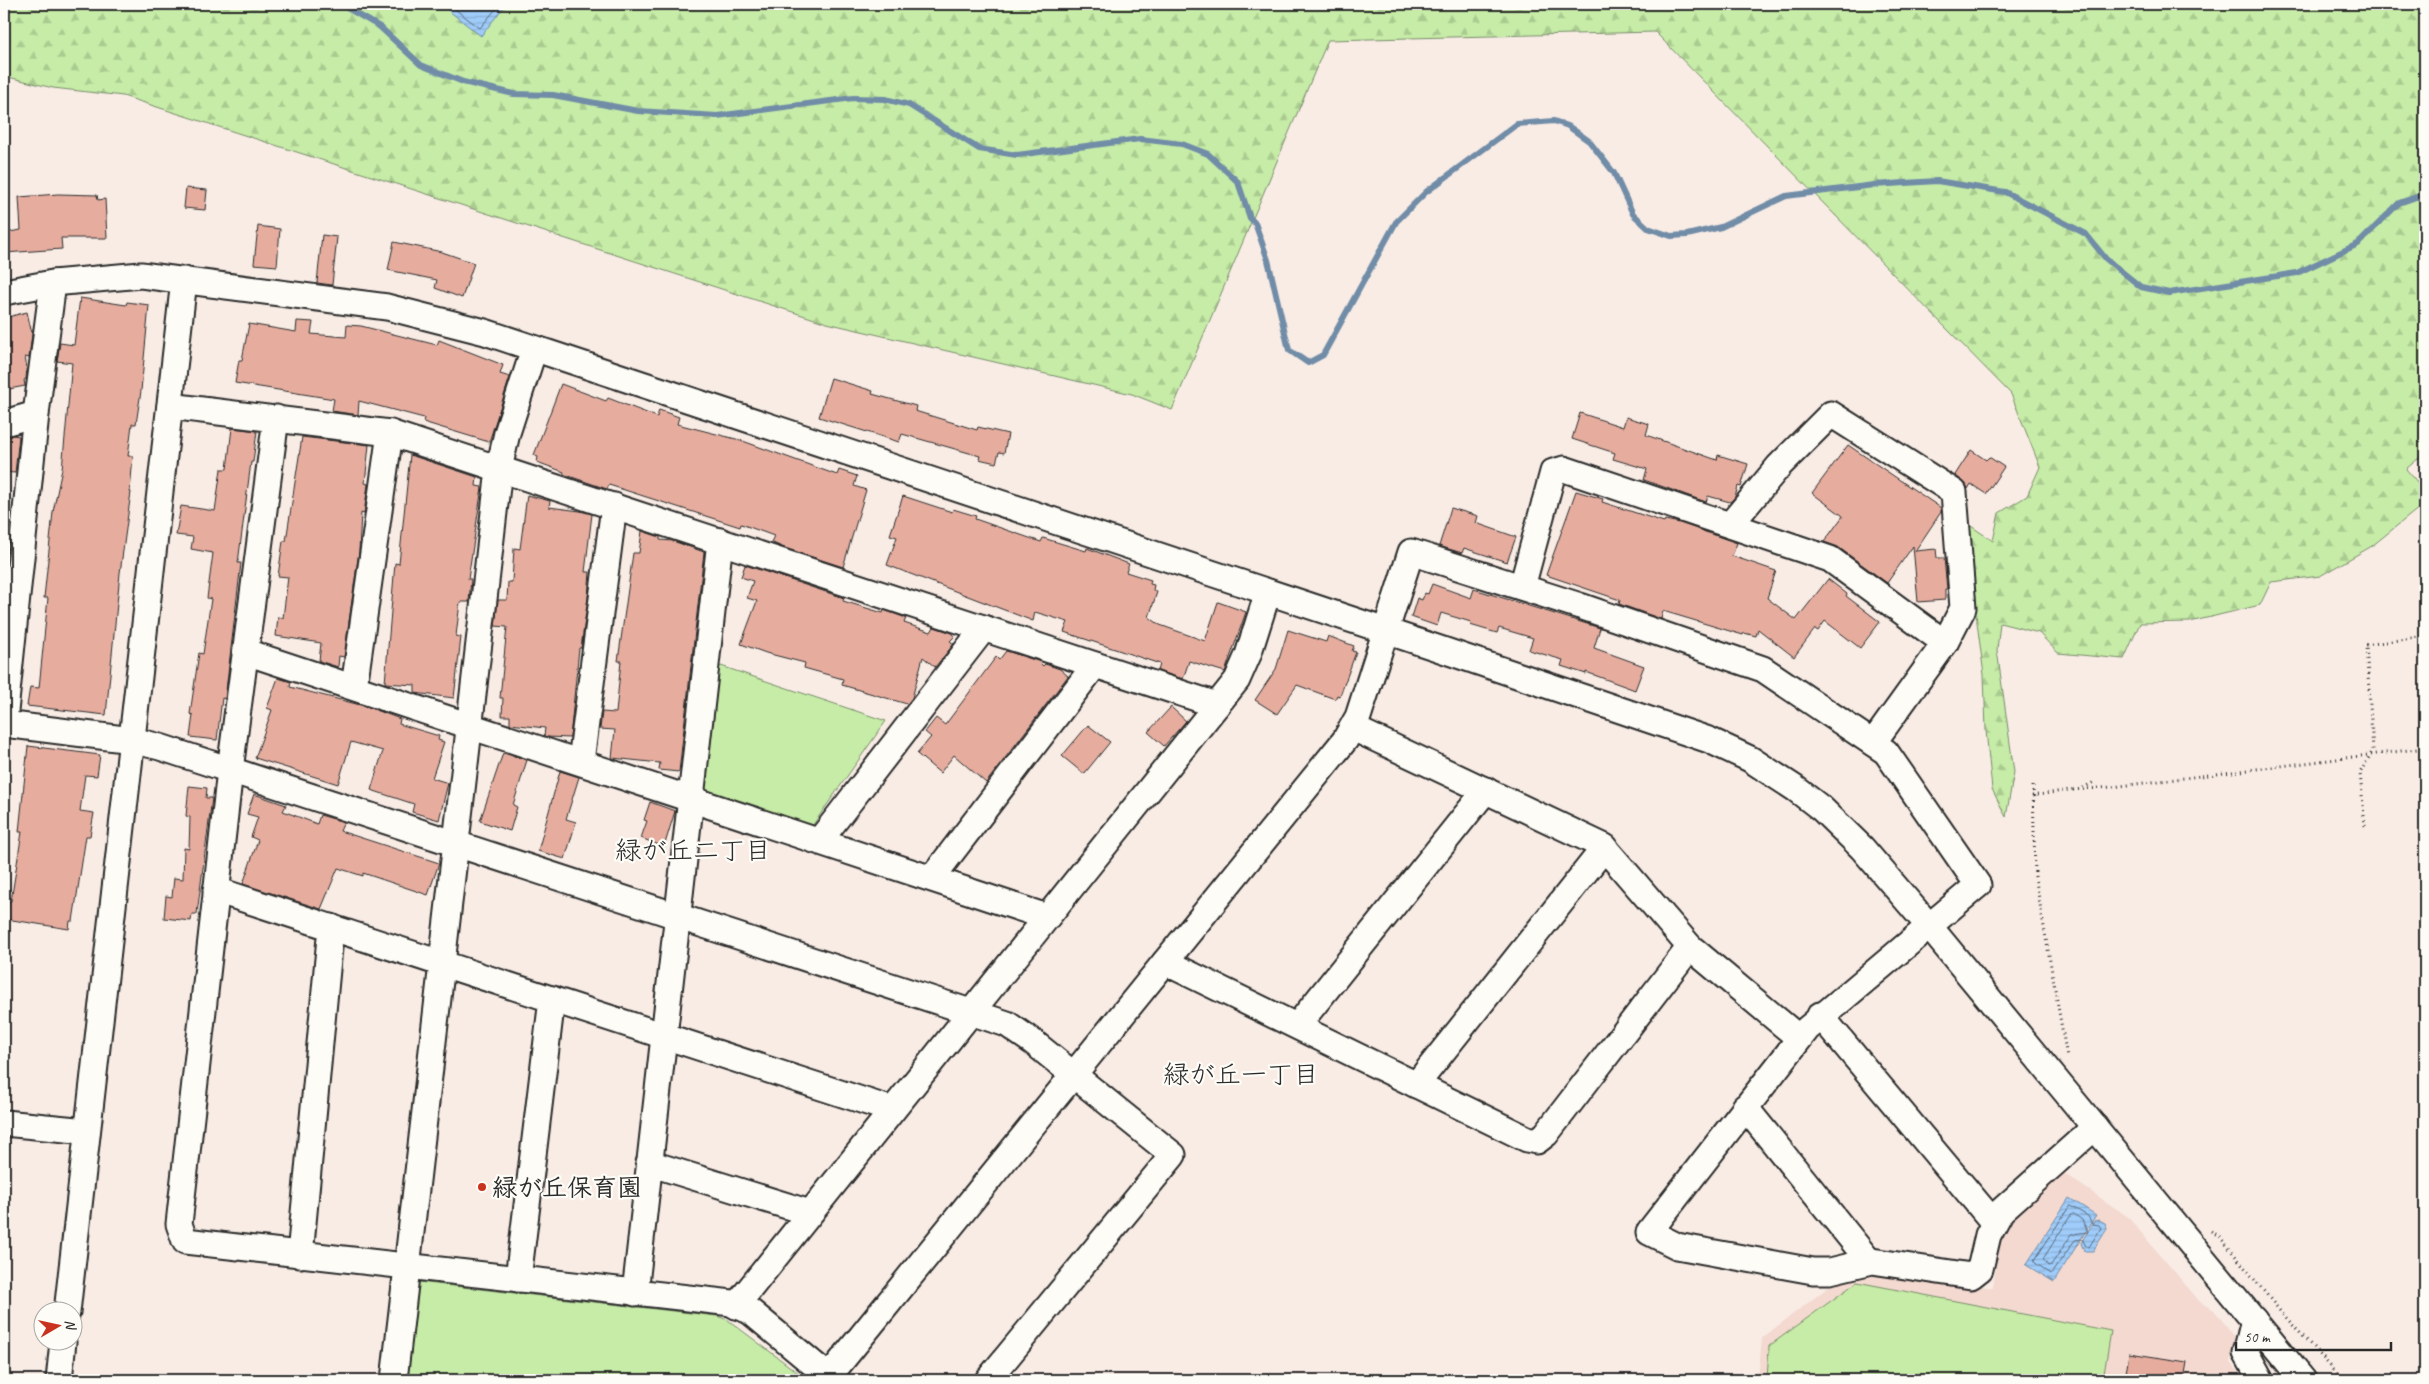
<svg xmlns="http://www.w3.org/2000/svg" width="2429" height="1384" viewBox="0 0 2429 1384" font-family="Caveat,'Klee One',sans-serif">
  <defs>
    <pattern id="forest-firs" width="22" height="20" patternUnits="userSpaceOnUse" patternTransform="scale(1.25)"><rect width="22" height="20" fill="#c6eca7"/><path d="M5 1l3.5 6h-7zM16 11l3.5 6h-7z" fill="#aacb90"/></pattern>
    <pattern id="water-rules" width="6" height="5" patternUnits="userSpaceOnUse" patternTransform="scale(1.25)"><rect width="6" height="5" fill="#9fccfa"/><path d="M0 2.5h6" fill="none" stroke="#89afd6"/></pattern>
  </defs>
  <rect width="100%" height="100%" fill="#f8ece5"/>
  <filter id="ink" filterUnits="userSpaceOnUse"><feTurbulence type="fractalNoise" baseFrequency=".02" numOctaves="2"/><feDisplacementMap in="SourceGraphic" scale="10" xChannelSelector="R" yChannelSelector="G"/><feConvolveMatrix kernelMatrix="1 2 1 2 8 2 1 2 1" color-interpolation-filters="sRGB"/></filter>
  <g filter="url(#ink)">
    <polygon fill="#f3d9d0" points="2062,1172 2127,1216 2201,1303 2214,1310 2235,1337 2231,1363 2246,1380 1758,1380 1762,1338 1852,1269 1876,1267 1993,1288 1999,1240 2011,1220"/>
    <polygon fill="url(#forest-firs)" stroke="#788c69" points="4,4 2425,4 2425,453 2406,469 2425,491 2425,503 2372,546 2320,576 2271,582 2260,605 2190,622 2140,623 2124,659 2058,653 2039,633 2000,623 1997,650 2014,772 2006,817 1992,789 1986,730 1984,675 1966,540 1968,524 1993,541 1999,513 2027,496 2040,467 2011,394 1655,32 1328,40 1172,410 1132,394 827,323 123,96 53,88 4,76"/>
    <g fill="#c6eca7" stroke="#788c69">
      <polygon points="721,666 886,721 810,829 702,794 712,671"/>
      <polygon points="418,1282 717,1316 728,1320 801,1375 801,1380 403,1380 413,1285"/>
      <polygon points="1857,1282 2111,1331 2103,1380 1767,1380 1769,1346"/>
    </g>
    <g fill="url(#water-rules)" stroke="#718ca7">
      <polygon points="440,4 506,4 481,36"/>
      <polygon points="2069,1198 2096,1215 2054,1282 2026,1265"/>
      <polygon points="2099,1220 2105,1223 2107,1229 2093,1251 2084,1251 2081,1243 2094,1221"/>
    </g>
    <g fill="none" stroke-linecap="round" stroke-linejoin="round">
      <g stroke="#596b7e" stroke-width="1">
        <polyline points="448,4 480,28 500,4"/>
        <polygon points="2070,1206 2088,1216 2092,1224 2099,1225 2101,1228 2089,1247 2086,1246 2082,1239 2075,1240 2051,1274 2034,1262"/>
        <polygon points="2074,1214 2082,1220 2088,1232 2072,1234 2051,1265 2048,1266 2043,1259 2071,1215"/>
      </g>
      <polyline stroke="#718ca7" stroke-width="6" points="340,4 380,27 421,65 463,82 514,94 553,95 638,111 717,116 853,98 885,99 909,105 979,149 1017,155 1140,139 1182,144 1208,154 1238,182 1250,218 1255,223 1268,260 1289,350 1308,363 1323,355 1396,222 1426,192 1517,124 1554,121 1568,126 1589,141 1614,173 1633,214 1648,228 1671,236 1687,235 1721,227 1786,196 1874,185 1937,181 2005,192 2086,234 2106,259 2141,287 2169,293 2297,273 2358,244 2399,203 2416,197 2425,197"/>
    </g>
    <g fill="#e6ad9f" stroke="#2b2b2b">
      <polygon points="186,188 207,190 205,210 184,208"/>
      <polygon points="58,194 97,195 98,200 105,199 107,238 61,238 62,249 4,253 4,233 21,230 19,197"/>
      <polygon points="258,226 280,229 277,266 254,264"/>
      <polygon points="322,235 337,237 332,285 317,283"/>
      <polygon points="394,242 442,252 474,263 462,298 435,288 437,280 388,270"/>
      <polygon points="80,298 126,305 127,302 149,305 141,391 136,424 132,424 128,456 133,456 130,492 131,492 120,573 106,715 27,706 30,687 39,688 48,598 44,598 53,512 62,469 72,363 57,361 60,343 74,345"/>
      <polygon points="27,312 32,334 29,358 25,357 27,368 26,379 24,380 25,386 4,390 4,362 8,361 4,340 4,318"/>
      <polygon points="297,321 313,322 311,334 346,337 347,325 361,326 437,345 439,340 503,365 500,374 510,377 489,442 423,422 424,418 359,401 358,415 332,411 334,399 235,383 239,360 242,360 249,324 296,332"/>
      <polygon points="831,378 873,391 872,394 916,406 915,411 977,430 978,427 1008,434 1004,453 999,452 996,463 979,459 980,456 902,434 899,442 819,417"/>
      <polygon points="561,384 606,401 608,398 657,417 659,410 679,417 677,424 740,440 837,475 839,470 857,476 854,486 866,490 843,567 784,548 771,542 774,536 741,524 740,527 609,485 607,489 563,474 564,472 537,462 538,457 534,455"/>
      <polygon points="1580,413 1623,427 1626,417 1649,424 1646,435 1717,460 1718,455 1748,464 1741,487 1738,486 1735,497 1730,502 1708,496 1706,502 1644,480 1647,469 1613,459 1615,453 1572,439"/>
      <polygon points="232,428 257,431 253,462 251,462 238,563 241,563 230,657 225,699 222,698 217,740 190,737 193,715 190,714 199,653 203,654 211,599 207,598 213,553 191,549 193,537 176,535 181,506 215,511 221,469 227,469"/>
      <polygon points="13,435 19,436 15,473 4,472 4,437"/>
      <polygon points="302,437 369,445 365,483 368,484 364,514 361,513 359,551 344,657 339,656 338,667 319,661 321,643 276,636 278,617 283,618 288,577 278,576 283,541 286,541"/>
      <polygon points="1848,445 1941,508 1941,512 1915,551 1936,549 1937,558 1944,558 1947,589 1945,589 1945,600 1918,602 1913,546 1887,583 1838,547 1824,542 1843,516 1812,493"/>
      <polygon points="1971,450 1986,460 1989,457 2004,467 1986,494 1971,484 1968,489 1966,484 1955,475"/>
      <polygon points="410,455 477,477 476,486 482,487 468,579 471,579 469,602 460,602 456,636 461,637 454,698 415,693 415,685 385,683 395,563 399,564"/>
      <polygon points="1576,491 1603,499 1602,502 1664,522 1665,520 1680,523 1737,543 1732,556 1776,571 1767,598 1796,620 1828,579 1847,594 1846,596 1880,622 1860,648 1825,621 1818,631 1815,629 1794,657 1758,629 1756,636 1744,633 1743,635 1663,611 1661,619 1619,604 1620,600 1546,575"/>
      <polygon points="527,495 550,501 549,507 580,511 592,514 585,572 590,572 588,597 581,648 579,648 570,738 547,737 544,736 545,728 510,724 510,716 502,716 503,698 500,698 507,627 495,626 498,600 507,600 508,582 512,582 514,548 520,549"/>
      <polygon points="903,496 952,512 953,509 976,516 975,519 1041,542 1043,538 1086,551 1087,548 1129,564 1126,572 1151,580 1150,584 1154,585 1153,590 1157,592 1149,617 1160,625 1205,641 1218,602 1246,612 1225,672 1189,661 1183,679 1158,671 1160,664 1064,632 1068,622 1035,612 1033,621 887,565 897,537 890,535"/>
      <polygon points="1451,508 1478,516 1476,523 1516,537 1507,562 1464,548 1462,553 1439,546"/>
      <polygon points="642,531 660,537 660,540 673,541 704,552 679,772 659,770 660,763 612,758 615,730 600,729 602,712 616,713 621,661 618,661 633,553 639,553"/>
      <polygon points="745,565 844,598 843,601 883,613 884,610 906,618 904,623 931,632 934,627 952,633 955,636 950,641 954,644 935,667 923,657 912,698 907,704 842,685 843,679 804,668 805,663 766,653 741,644 757,601 747,598 753,581 741,577"/>
      <polygon points="1432,584 1471,598 1474,589 1600,628 1594,648 1644,666 1635,690 1586,672 1586,674 1561,666 1563,660 1529,650 1533,638 1499,628 1497,633 1470,625 1471,622 1441,613 1437,626 1411,617 1417,598 1422,600 1425,593 1428,594"/>
      <polygon points="1288,630 1326,642 1328,636 1354,646 1352,651 1356,652 1340,696 1337,695 1335,699 1297,685 1277,714 1255,700 1276,669"/>
      <polygon points="1006,651 1038,661 1043,666 1045,664 1060,669 1068,676 986,783 954,755 940,773 917,754 931,737 925,732 936,718 945,725 996,657 999,660"/>
      <polygon points="278,678 291,682 290,687 368,707 400,719 399,724 439,736 438,740 444,742 432,778 448,783 439,820 412,812 414,804 371,790 383,751 351,742 338,784 255,758 272,710 267,708"/>
      <polygon points="1171,707 1186,721 1164,746 1148,732"/>
      <polygon points="1088,725 1110,742 1084,774 1062,756"/>
      <polygon points="28,746 100,755 97,776 85,775 80,811 94,813 90,836 86,836 73,921 70,921 69,929 6,919 9,901 11,901 22,832 19,832"/>
      <polygon points="503,753 527,760 513,805 517,807 510,831 480,821"/>
      <polygon points="560,771 579,777 566,819 576,822 565,859 538,851"/>
      <polygon points="189,786 207,788 206,798 212,798 197,914 192,914 191,921 164,918 166,896 172,897 174,878 183,879 184,848 189,849 190,817 186,816"/>
      <polygon points="254,794 286,805 283,811 317,824 320,815 344,822 340,831 439,863 428,895 363,873 363,876 338,868 321,909 243,884 258,840 251,837 258,817 247,814"/>
      <polygon points="650,802 675,811 664,847 641,838 647,821 644,820"/>
      <polygon points="2129,1353 2187,1362 2184,1380 2125,1380"/>
    </g>
    <g fill="none" stroke-linecap="round" stroke-linejoin="round">
      <g stroke="#2b2b2b" stroke-width="29">
        <g id="minor">
          <polyline points="4,292 53,283 141,275 387,307 485,332 1434,647 1709,740 1750,759 1796,789 1822,809 1862,848 1929,926 2303,1380"/>
          <polyline points="170,406 390,433 1217,705"/>
          <polyline points="276,418 230,770 179,1224 185,1241 732,1303 751,1312 829,1377"/>
          <polyline points="4,423 36,414"/>
          <polyline points="1730,525 1779,466 1831,414 1954,492 1963,608 1945,643 1873,743"/>
          <polyline points="1522,587 1553,472 1564,469 1830,559 1945,643"/>
          <polyline points="246,652 1047,917"/>
          <polyline points="354,687 390,433"/>
          <polyline points="4,721 36,414 53,283"/>
          <polyline points="4,724 132,740 160,747 1007,1024 1033,1042 1173,1155 988,1380"/>
          <polyline points="1353,728 1603,846 1690,947 1799,1038"/>
          <polyline points="581,761 614,506"/>
          <polyline points="820,840 984,628"/>
          <polyline points="932,878 1095,665"/>
          <polyline points="216,890 892,1110"/>
          <polyline points="1165,962 1527,1139 1537,1141 1546,1134 1690,947"/>
          <polyline points="1820,1015 1994,1223"/>
          <polyline points="1297,1026 1486,790"/>
          <polyline points="1416,1085 1605,847"/>
          <polyline points="1745,1107 1869,1261"/>
          <polyline points="4,1123 87,1131"/>
          <polyline points="649,1163 810,1213"/>
          <polyline points="300,1255 331,927"/>
          <polyline points="518,1279 552,999"/>
          <polyline points="635,1293 720,541"/>
          <polyline points="736,1306 1237,680 1248,655 1268,592"/>
          <polyline points="67,1312 184,280"/>
          <polyline points="2254,1320 2246,1353 2261,1380"/>
          <polyline points="59,1380 63,1342"/>
          <polyline points="394,1380 499,469 507,433 534,349"/>
          <polyline points="826,1380 1345,740 1358,717 1411,552 1580,606 1763,669 1886,752 1978,885 1807,1029 1649,1232 1677,1246 1813,1271 1830,1271 1872,1261 1971,1276 1980,1269 1988,1235 2001,1211 2095,1127"/>
        </g>
      </g>
      <g stroke="#2b2b2b" stroke-width="3" stroke-dasharray="1 4" stroke-linecap="butt">
        <polyline points="2033,786 2035,876 2067,1057"/>
        <polyline points="2083,788 2094,782"/>
        <polyline points="2073,790 2112,787 2425,748"/>
        <polyline points="2032,796 2075,789"/>
        <polyline points="2365,826 2360,773 2373,750 2366,645 2425,636"/>
        <polyline points="2211,1231 2220,1237 2280,1311 2343,1380"/>
      </g>
      <use href="#minor" stroke="#fdfcf7" stroke-width="25"/>
    </g>
  </g>
  <circle fill="#c8321e" stroke="#fdfcf7" stroke-width="2" cx="482" cy="1187" r="5"/>
  <g text-anchor="middle" stroke-width="4.5" stroke-linejoin="round" paint-order="stroke">
    <g font-size="25" font-weight="bold" fill="#2b2b2b" stroke="#fdfcf7" text-anchor="start">
      <text x="492" y="1196">緑が丘保育園</text>
    </g>
    <g font-size="26" fill="#2b2b2b" stroke="#fdfcf7">
      <text x="693" y="859">緑が丘二丁目</text>
      <text x="1241" y="1083">緑が丘一丁目</text>
    </g>
  </g>
  <rect width="2429" height="1384" fill="none" stroke="#fdfcf7" stroke-width="20"/>
  <rect x="10" y="10" width="2409" height="1364" fill="none" stroke="#2b2b2b" stroke-width="2" filter="url(#ink)"/>
  <g transform="translate(58 1326) rotate(81)"><circle r="24" fill="#fdfcf7" stroke="#a9a8a5"/>
  <path d="M0-4L9 19L0 12L-9 19Z" fill="#c8321e"/>
  <text y="-8" font-size="14" font-weight="bold" text-anchor="middle" fill="#2b2b2b">N</text>
  </g>
  <path d="M2236 1342v8h155v-8" fill="none" stroke="#2b2b2b" stroke-width="2.5"/>
  <text x="2244" y="1342" font-size="15" fill="#2b2b2b" stroke="#fdfcf7" stroke-width="4" paint-order="stroke">50 m</text>
</svg>
